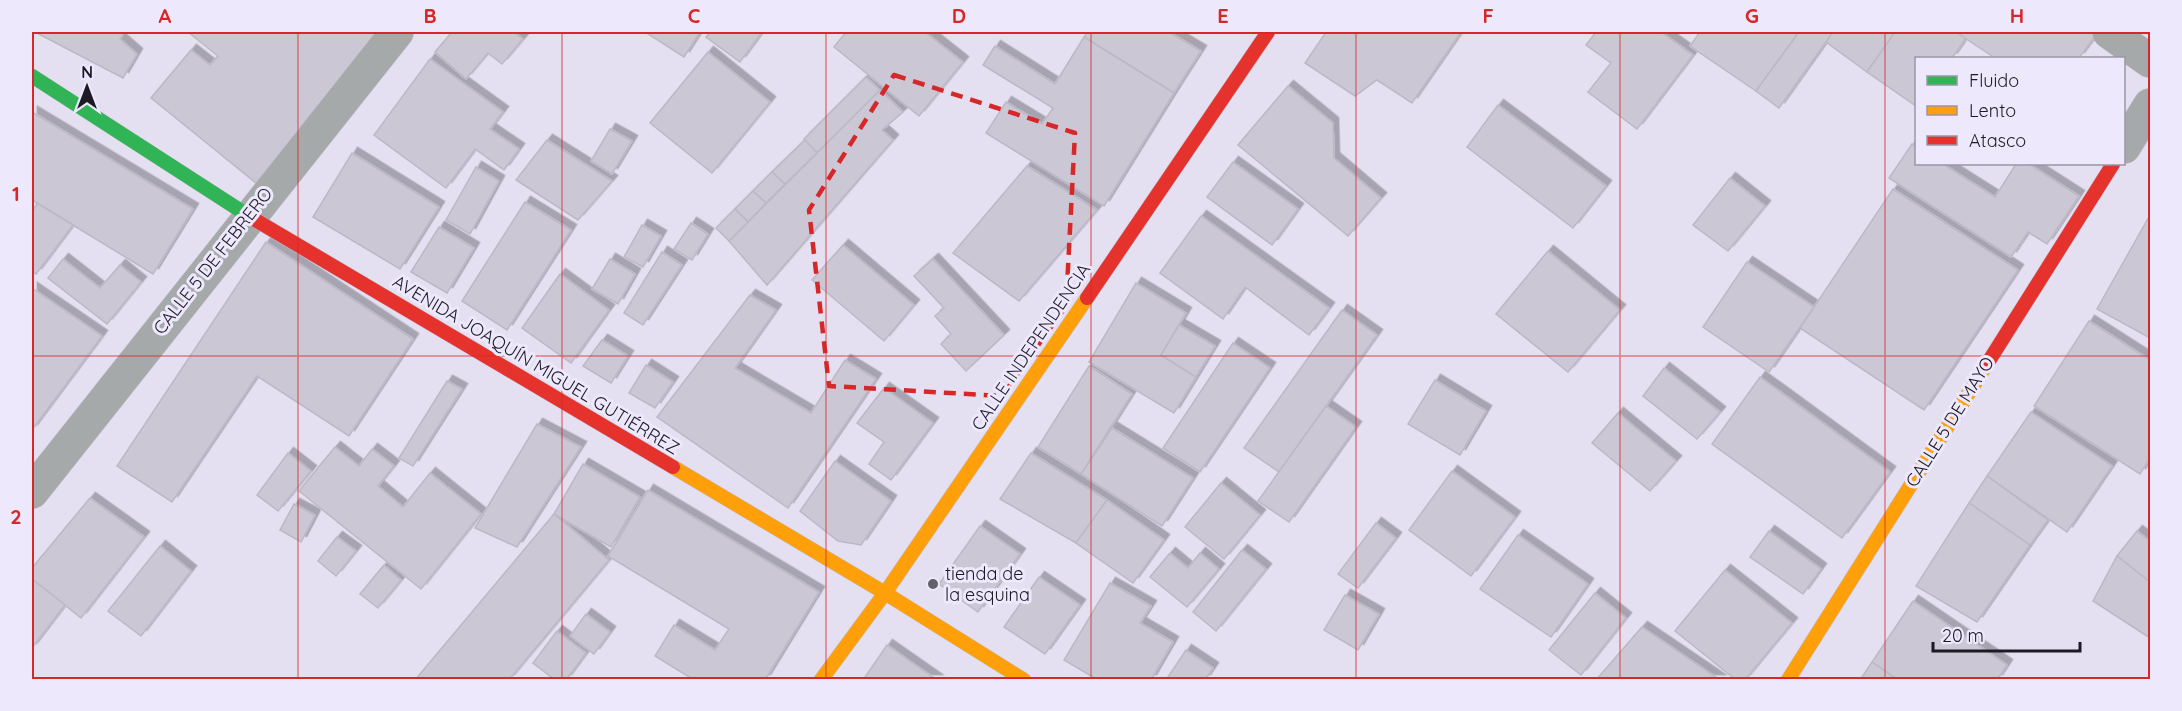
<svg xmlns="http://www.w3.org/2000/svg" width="2182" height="711" viewBox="0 0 2182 711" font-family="Quicksand,sans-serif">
  <defs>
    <filter id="shadow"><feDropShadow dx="5.5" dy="-5.5" stdDeviation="0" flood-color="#0004"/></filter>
  </defs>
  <rect width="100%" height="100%" fill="#e4dff1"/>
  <g fill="#cbc7d5" stroke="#bcb8c6" stroke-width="1.5" filter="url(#shadow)">
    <polygon points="35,32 124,32 120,39 137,54 123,78"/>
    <polygon points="188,32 380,32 256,183 151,98 191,50 210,65 218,56"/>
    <polygon points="452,32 514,32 523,39 502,64 488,53 466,79 435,52"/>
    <polygon points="645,32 700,32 684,57"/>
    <polygon points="710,32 762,32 740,62 706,37"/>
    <polygon points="846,32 925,32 963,62 919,116 834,47"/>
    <polygon points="1088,32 1169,32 1201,51 1174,93 1084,37"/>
    <polygon points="1326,32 1461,32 1412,103 1377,80 1355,96 1305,63"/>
    <polygon points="1596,32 1661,32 1693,55 1637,129 1588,92 1611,63 1586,45"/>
    <polygon points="1700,32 1799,32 1756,91 1690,46"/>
    <polygon points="1799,32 1833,32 1779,108 1756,91"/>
    <polygon points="1833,32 1895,32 1867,72 1826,42"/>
    <polygon points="1895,32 1956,32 1966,38 1952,58 1916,58 1916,106 1867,72"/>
    <polygon points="1956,32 2098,32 2079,58 1995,58"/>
    <polygon points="1084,37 1174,93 1104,206 986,133 1006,102 1042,124 1053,108 983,65 995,46 1055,84"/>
    <polygon points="708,52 770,102 712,173 650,123"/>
    <polygon points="430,59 503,112 490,129 519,149 504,170 475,149 446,188 374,135"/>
    <polygon points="866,77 880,90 817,153 804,139"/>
    <polygon points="1288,86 1333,123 1334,158 1381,198 1348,236 1238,145"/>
    <polygon points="880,90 903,112 882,130 893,140 767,285 729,241"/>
    <polygon points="1498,105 1606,186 1573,228 1467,147"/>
    <polygon points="32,112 193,209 153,274 32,200"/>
    <polygon points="610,129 632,141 612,174 591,161"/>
    <polygon points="547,140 612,181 578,220 516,180"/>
    <polygon points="805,140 817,153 785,184 772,172"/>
    <polygon points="1912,144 1916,147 1916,164 1943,164 1995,197 2016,164 2029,164 2079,196 2047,244 2028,232 2011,257 1889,178"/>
    <polygon points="352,153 439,207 400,269 313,217"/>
    <polygon points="1233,162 1298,209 1272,245 1207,197"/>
    <polygon points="1027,166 1097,210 1019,301 953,253"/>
    <polygon points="476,167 499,181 470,234 446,220"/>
    <polygon points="772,172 785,184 766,203 753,191"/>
    <polygon points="1730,178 1765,206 1728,251 1693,225"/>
    <polygon points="1893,189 2018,270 1924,410 1800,328"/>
    <polygon points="753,191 766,203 748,222 735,209"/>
    <polygon points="525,202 571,230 507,330 462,301"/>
    <polygon points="37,203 73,225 36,274 32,272 32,213"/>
    <polygon points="735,209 748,222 729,241 716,228"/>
    <polygon points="2150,215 2150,338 2097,309"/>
    <polygon points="1201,216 1329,308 1309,335 1245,287 1223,319 1160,273"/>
    <polygon points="691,223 708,234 692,260 674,249"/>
    <polygon points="642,225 661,236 643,267 624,257"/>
    <polygon points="439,227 474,248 447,293 411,272"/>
    <polygon points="266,242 413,339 349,436 257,376 172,502 117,466"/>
    <polygon points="843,245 914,305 884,341 812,280"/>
    <polygon points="1548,251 1620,310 1568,372 1496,314"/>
    <polygon points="662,252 682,265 643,325 624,313"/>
    <polygon points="63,259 100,288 120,265 141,282 107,324 48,278"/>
    <polygon points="610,259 635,274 618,304 592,289"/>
    <polygon points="933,259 1004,335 966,371 941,344 951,334 935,316 944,308 914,276"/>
    <polygon points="1747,262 1814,307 1769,372 1703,327"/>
    <polygon points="560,274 609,310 571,363 522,328"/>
    <polygon points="1136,283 1186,313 1161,355 1196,377 1174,413 1089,362"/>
    <polygon points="32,288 102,336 32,430"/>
    <polygon points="750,295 776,310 735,368 811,413 845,360 876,379 788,508 657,417"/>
    <polygon points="1342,310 1377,335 1279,472 1244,448"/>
    <polygon points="2089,321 2150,360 2150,458 2140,474 2034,406"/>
    <polygon points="1179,325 1215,346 1196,377 1161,355"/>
    <polygon points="602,340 628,356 611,383 583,366"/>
    <polygon points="1233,343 1270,368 1200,472 1163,448"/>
    <polygon points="646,365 673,382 655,408 629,393"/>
    <polygon points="1089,366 1132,394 1081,474 1038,447"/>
    <polygon points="1664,368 1720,412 1697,439 1643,396"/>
    <polygon points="1760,377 1890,472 1842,538 1712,444"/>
    <polygon points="1435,380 1486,411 1460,455 1408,424"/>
    <polygon points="447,381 462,389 413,466 399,458"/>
    <polygon points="884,388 933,423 891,480 869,464 884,442 857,423"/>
    <polygon points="1326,406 1356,427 1289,522 1258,501"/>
    <polygon points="2031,412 2112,466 2067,532 1987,476"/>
    <polygon points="1618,413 1676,461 1650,491 1592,443"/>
    <polygon points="537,424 581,447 517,547 475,528"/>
    <polygon points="1112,428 1193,478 1162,526 1081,474"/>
    <polygon points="335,447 359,466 372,449 394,466 378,486 403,507 430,473 481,514 421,589 299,491"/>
    <polygon points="288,453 311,471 278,511 257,495"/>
    <polygon points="1031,453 1107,500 1076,543 1000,499"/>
    <polygon points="835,461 891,501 861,545 838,541 800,511"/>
    <polygon points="583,464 640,497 611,547 554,514"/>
    <polygon points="1452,471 1515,517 1471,576 1409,530"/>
    <polygon points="1987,476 2048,520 2030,545 1969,503"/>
    <polygon points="1221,483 1260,515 1224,559 1185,527"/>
    <polygon points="648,490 819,592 765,680 694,680 655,656 674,625 715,650 729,629 608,556"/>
    <polygon points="90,498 144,537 81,618 32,579 32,568"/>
    <polygon points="1107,500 1164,540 1133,583 1076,543"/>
    <polygon points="1969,503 2030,545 1977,622 1916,586"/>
    <polygon points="294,504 315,515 301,542 280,530"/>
    <polygon points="554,514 609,560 509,680 415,680"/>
    <polygon points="1376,523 1396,538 1358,588 1338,574"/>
    <polygon points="980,526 1020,554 978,612 939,584"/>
    <polygon points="1769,531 1821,569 1803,594 1750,557"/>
    <polygon points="2137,531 2150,541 2150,582 2117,556"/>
    <polygon points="1518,535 1588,584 1551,637 1480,589"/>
    <polygon points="337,537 356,551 336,576 318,561"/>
    <polygon points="160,546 191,571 141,636 108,611"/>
    <polygon points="1242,550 1266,569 1216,631 1193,612"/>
    <polygon points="1170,553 1188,568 1200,553 1219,569 1187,607 1150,577"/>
    <polygon points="2117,556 2150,582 2150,638 2093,601"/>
    <polygon points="384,565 401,580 378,608 360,594"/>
    <polygon points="1725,570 1792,623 1745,680 1736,680 1675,631"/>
    <polygon points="1039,577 1080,605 1045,654 1004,627"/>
    <polygon points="32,579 65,605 32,648"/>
    <polygon points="1110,583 1151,606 1140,623 1173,642 1151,680 1098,680 1064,660"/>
    <polygon points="1595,593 1626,618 1581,675 1549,650"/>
    <polygon points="1345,595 1379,614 1358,650 1324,630"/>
    <polygon points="1913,601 2007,665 1997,680 1898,680 1872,662"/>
    <polygon points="586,614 610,632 594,654 570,636"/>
    <polygon points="1642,627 1720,680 1596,680"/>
    <polygon points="557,631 586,653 566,680 555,680 533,663"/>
    <polygon points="887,645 937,680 863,680"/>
    <polygon points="1186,650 1213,668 1205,680 1166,680"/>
    <polygon points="1872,662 1898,680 1860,680"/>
  </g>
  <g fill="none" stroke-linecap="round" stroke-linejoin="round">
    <g stroke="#c1bdcb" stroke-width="34">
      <g id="street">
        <polyline points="2109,32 2150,61"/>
        <polyline points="2124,147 2150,105"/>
        <polyline points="32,492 397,32"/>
      </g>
    </g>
    <g stroke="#c1bdcb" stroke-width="15">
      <polyline id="fast" points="32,76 252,218"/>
    </g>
    <g stroke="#c1bdcb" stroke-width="15">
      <g id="slow">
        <polyline points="673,467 885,593 1024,680"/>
        <polyline points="821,680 885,593 1087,298"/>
        <polyline points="1788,680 1987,364"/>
      </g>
    </g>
    <g stroke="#c1bdcb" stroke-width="15">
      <g id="jam">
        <polyline points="252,218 673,467"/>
        <polyline points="1087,298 1268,32"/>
        <polyline points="1987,364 2113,164"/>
      </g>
    </g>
    <use href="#street" stroke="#a5a9aa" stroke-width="33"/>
    <use href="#fast" stroke="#30b455" stroke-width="14"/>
    <use href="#slow" stroke="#ff9f0a" stroke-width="14"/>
    <use href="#jam" stroke="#e5322d" stroke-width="14"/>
  </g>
  <path fill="none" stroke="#d62828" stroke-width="4.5" stroke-dasharray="12 8" stroke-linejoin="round" d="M894 75 1075 133 1066 306 1002 396 829 386 809 210Z"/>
  <path fill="none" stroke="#d62828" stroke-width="1.5" stroke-opacity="0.55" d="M298 32V680M562 32V680M826 32V680M1091 32V680M1356 32V680M1620 32V680M1885 32V680M32 356H2150"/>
  <circle fill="#635f6c" stroke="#ede8fb" stroke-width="2" cx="933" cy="584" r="6"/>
  <g text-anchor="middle" stroke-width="6" stroke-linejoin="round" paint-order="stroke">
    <g font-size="18" fill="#1d1a25" stroke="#ede8fb">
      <text transform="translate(213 261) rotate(-52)" y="6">CALLE 5 DE FEBRERO</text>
      <text transform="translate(1031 347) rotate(-56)" y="6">CALLE INDEPENDENCIA</text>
      <text transform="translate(536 365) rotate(31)" y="6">AVENIDA JOAQUÍN MIGUEL GUTIÉRREZ</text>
      <text transform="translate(1950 422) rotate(-58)" y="6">CALLE 5 DE MAYO</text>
    </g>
    <g font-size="18" fill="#1d1a25" stroke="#ede8fb" text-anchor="start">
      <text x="945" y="580">tienda de<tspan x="945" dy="21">la esquina</tspan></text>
    </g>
  </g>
  <rect width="2182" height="711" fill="none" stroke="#ede8fb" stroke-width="66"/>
  <rect x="1915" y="57" width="210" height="108" fill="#ede8fb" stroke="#9a96a5" stroke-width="1.5"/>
  <rect x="1927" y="76" width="30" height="9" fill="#30b455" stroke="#9a96a5" stroke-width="1.5"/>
  <text x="1969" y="87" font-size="18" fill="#1d1a25">Fluido</text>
  <rect x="1927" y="106" width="30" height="9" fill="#ff9f0a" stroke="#9a96a5" stroke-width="1.5"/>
  <text x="1969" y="117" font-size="18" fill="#1d1a25">Lento</text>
  <rect x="1927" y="136" width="30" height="9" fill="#e5322d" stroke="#9a96a5" stroke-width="1.5"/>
  <text x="1969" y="147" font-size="18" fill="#1d1a25">Atasco</text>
  <g transform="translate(87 87)" stroke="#ede8fb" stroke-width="4.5" paint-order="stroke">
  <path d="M0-4.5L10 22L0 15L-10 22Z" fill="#1d1a25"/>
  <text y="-9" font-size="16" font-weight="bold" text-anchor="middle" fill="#1d1a25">N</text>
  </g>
  <path d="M1933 642v9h147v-9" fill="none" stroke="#1d1a25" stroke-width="3"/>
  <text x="1942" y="642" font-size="18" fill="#1d1a25" stroke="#ede8fb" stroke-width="4.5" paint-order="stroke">20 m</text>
  <rect x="33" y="33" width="2116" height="645" fill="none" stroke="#d62828" stroke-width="2"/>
  <g font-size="20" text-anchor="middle" font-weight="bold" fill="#d62828">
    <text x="165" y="23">A</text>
    <text x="430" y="23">B</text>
    <text x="694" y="23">C</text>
    <text x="959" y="23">D</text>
    <text x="1223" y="23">E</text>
    <text x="1488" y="23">F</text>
    <text x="1752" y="23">G</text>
    <text x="2017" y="23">H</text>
    <text x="16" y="201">1</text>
    <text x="16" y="524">2</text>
  </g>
</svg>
